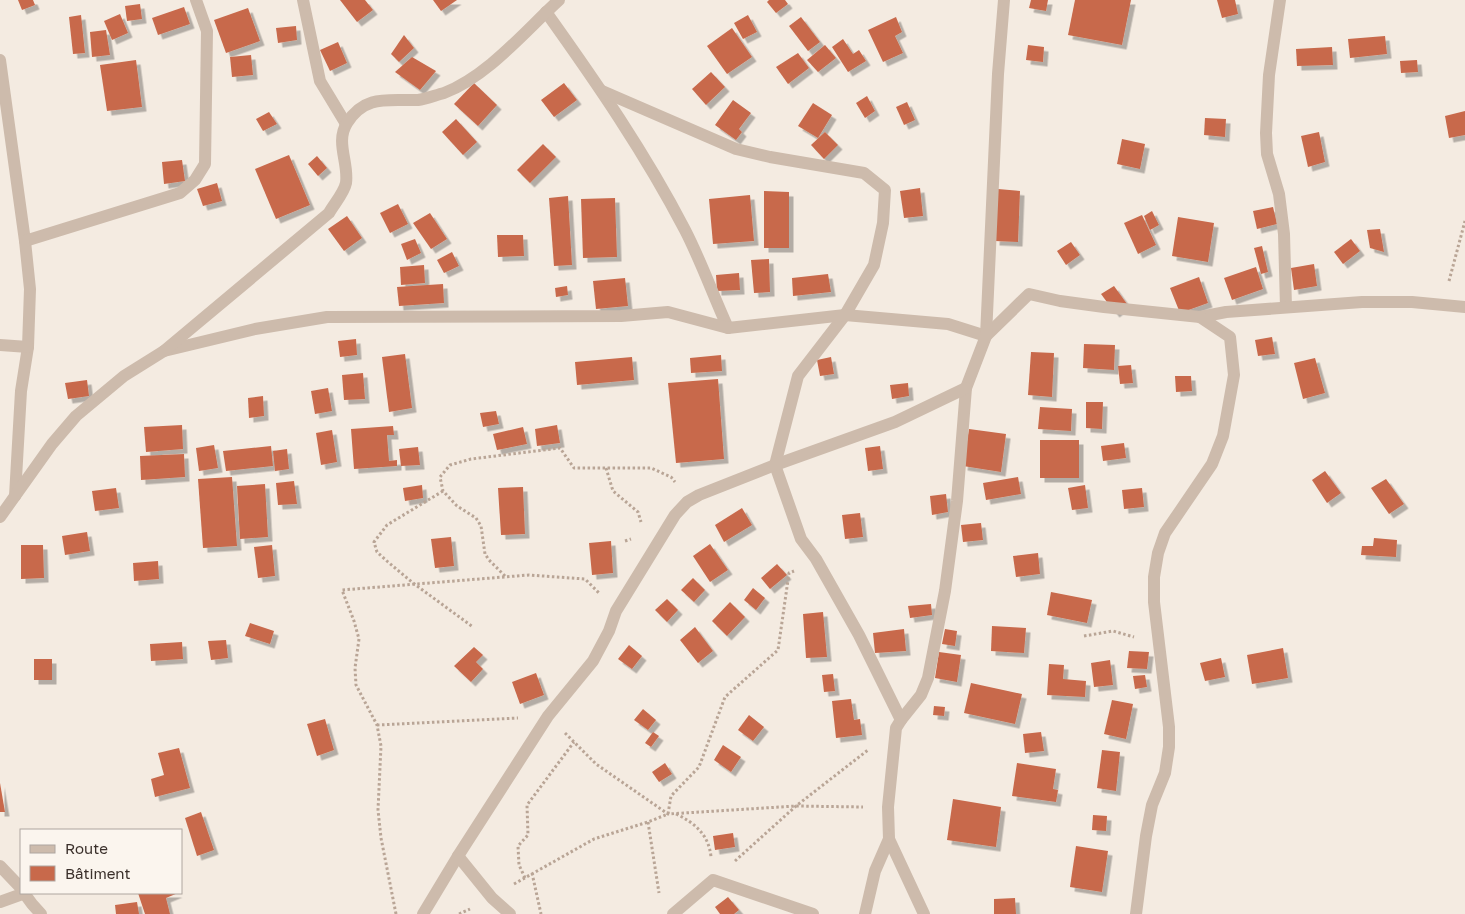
<svg xmlns="http://www.w3.org/2000/svg" width="1465" height="914" viewBox="0 0 1465 914" font-family="'Golos Text',sans-serif">
  <defs>
    <filter id="shadow"><feDropShadow dx="4.5" dy="4.5" stdDeviation="0" flood-color="#0004"/></filter>
  </defs>
  <rect width="100%" height="100%" fill="#f4ebe1"/>
  <g fill="#c8694b" filter="url(#shadow)">
    <polygon points="18,0 33,0 35,5 22,10"/>
    <polygon points="340,0 365,0 373,10 357,22"/>
    <polygon points="433,0 457,0 441,11"/>
    <polygon points="769,0 785,0 788,4 776,13 767,2"/>
    <polygon points="1031,0 1048,0 1046,11 1029,8"/>
    <polygon points="1075,0 1131,0 1122,45 1068,35"/>
    <polygon points="1217,0 1235,0 1238,14 1222,18"/>
    <polygon points="140,4 142,19 127,21 125,6"/>
    <polygon points="184,7 190,24 158,35 152,18"/>
    <polygon points="248,8 260,41 226,53 214,20"/>
    <polygon points="120,14 128,33 112,40 104,21"/>
    <polygon points="81,15 85,53 73,54 69,17"/>
    <polygon points="748,15 757,32 743,39 734,23"/>
    <polygon points="801,17 820,42 808,51 789,26"/>
    <polygon points="896,17 902,32 895,36 903,53 883,62 868,30"/>
    <polygon points="296,26 297,40 278,43 276,28"/>
    <polygon points="732,28 752,57 727,74 707,46"/>
    <polygon points="106,30 110,55 92,57 90,32"/>
    <polygon points="404,35 414,48 399,62 391,54"/>
    <polygon points="1385,36 1387,54 1350,58 1348,39"/>
    <polygon points="843,39 853,54 859,50 866,61 848,72 832,47"/>
    <polygon points="338,42 347,63 330,71 320,50"/>
    <polygon points="825,45 836,58 818,72 807,60"/>
    <polygon points="1028,45 1044,47 1043,62 1026,60"/>
    <polygon points="1332,47 1333,65 1297,66 1296,49"/>
    <polygon points="798,53 809,68 788,84 776,67"/>
    <polygon points="251,55 253,75 232,77 230,57"/>
    <polygon points="412,57 436,71 420,90 395,72"/>
    <polygon points="136,60 142,107 107,111 100,65"/>
    <polygon points="1417,60 1418,72 1401,73 1400,61"/>
    <polygon points="711,72 725,87 706,105 692,89"/>
    <polygon points="474,83 497,105 478,126 454,104"/>
    <polygon points="564,83 577,100 554,117 541,100"/>
    <polygon points="867,96 875,111 865,118 856,103"/>
    <polygon points="733,100 751,113 739,129 742,132 736,140 715,125"/>
    <polygon points="907,102 915,120 904,125 896,107"/>
    <polygon points="813,103 832,115 818,138 798,126"/>
    <polygon points="1465,111 1465,135 1449,138 1445,116"/>
    <polygon points="269,112 277,124 263,131 256,119"/>
    <polygon points="1205,118 1226,119 1225,137 1204,135"/>
    <polygon points="456,119 477,142 463,155 442,132"/>
    <polygon points="825,132 838,145 824,159 811,145"/>
    <polygon points="1319,132 1325,162 1308,167 1301,136"/>
    <polygon points="1122,139 1145,144 1140,169 1117,164"/>
    <polygon points="543,144 556,157 530,183 517,170"/>
    <polygon points="289,155 310,205 276,219 255,169"/>
    <polygon points="317,156 327,168 318,176 308,164"/>
    <polygon points="182,160 185,181 164,184 162,162"/>
    <polygon points="217,183 222,201 203,206 197,189"/>
    <polygon points="920,188 923,216 904,218 900,191"/>
    <polygon points="998,189 1020,191 1018,242 995,241"/>
    <polygon points="764,191 789,192 789,248 764,248"/>
    <polygon points="750,195 754,241 713,244 709,199"/>
    <polygon points="568,196 572,265 554,266 549,198"/>
    <polygon points="615,198 617,257 583,258 581,199"/>
    <polygon points="398,204 408,224 390,233 380,213"/>
    <polygon points="1273,207 1277,224 1257,229 1253,211"/>
    <polygon points="1152,211 1159,225 1150,230 1144,216"/>
    <polygon points="430,213 447,239 431,249 413,223"/>
    <polygon points="1142,215 1156,245 1138,254 1124,223"/>
    <polygon points="347,216 362,238 344,251 328,229"/>
    <polygon points="1178,217 1214,223 1208,262 1172,256"/>
    <polygon points="1380,229 1384,252 1370,248 1367,230"/>
    <polygon points="497,235 523,235 524,256 498,257"/>
    <polygon points="415,239 421,253 407,260 401,244"/>
    <polygon points="1351,239 1360,251 1343,264 1334,252"/>
    <polygon points="1071,242 1080,255 1066,265 1057,251"/>
    <polygon points="1262,246 1268,272 1261,274 1254,248"/>
    <polygon points="452,252 459,266 444,273 437,260"/>
    <polygon points="769,259 770,292 754,293 751,260"/>
    <polygon points="1314,264 1317,286 1294,290 1291,268"/>
    <polygon points="424,265 425,283 401,285 400,267"/>
    <polygon points="1256,267 1263,289 1232,300 1224,278"/>
    <polygon points="739,273 740,290 717,291 716,275"/>
    <polygon points="828,274 831,292 793,296 792,278"/>
    <polygon points="1199,277 1208,303 1180,313 1170,288"/>
    <polygon points="625,278 628,306 596,309 593,281"/>
    <polygon points="443,284 444,303 399,306 397,287"/>
    <polygon points="567,286 568,295 556,297 555,288"/>
    <polygon points="1114,286 1127,304 1115,313 1101,294"/>
    <polygon points="1272,337 1275,354 1258,356 1255,340"/>
    <polygon points="356,339 357,355 340,357 338,341"/>
    <polygon points="1084,344 1115,345 1114,370 1083,368"/>
    <polygon points="1031,352 1054,353 1052,397 1028,395"/>
    <polygon points="405,354 412,408 389,412 382,357"/>
    <polygon points="721,355 722,371 691,373 690,358"/>
    <polygon points="632,357 634,380 577,385 575,362"/>
    <polygon points="831,357 834,374 820,376 817,360"/>
    <polygon points="1315,358 1325,393 1303,399 1294,363"/>
    <polygon points="1131,365 1133,383 1120,384 1118,366"/>
    <polygon points="363,373 365,399 344,400 342,375"/>
    <polygon points="1175,376 1191,376 1192,391 1176,392"/>
    <polygon points="718,379 724,459 676,463 668,383"/>
    <polygon points="87,380 89,396 68,399 65,383"/>
    <polygon points="908,383 909,396 892,399 890,385"/>
    <polygon points="328,388 332,411 315,414 311,391"/>
    <polygon points="263,396 264,416 249,418 248,398"/>
    <polygon points="1086,402 1103,402 1102,429 1086,428"/>
    <polygon points="1040,407 1072,409 1071,431 1038,429"/>
    <polygon points="496,411 499,424 483,427 480,413"/>
    <polygon points="182,425 183,449 146,452 144,427"/>
    <polygon points="557,425 560,443 537,446 535,429"/>
    <polygon points="393,426 394,435 387,435 389,461 397,460 397,466 354,469 351,429"/>
    <polygon points="523,427 527,444 497,450 493,434"/>
    <polygon points="969,429 1006,434 1001,472 963,466"/>
    <polygon points="332,430 337,462 321,465 316,433"/>
    <rect x="1040" y="440" width="39" height="38"/>
    <polygon points="1124,443 1126,458 1103,461 1101,446"/>
    <polygon points="214,445 218,468 199,471 196,448"/>
    <polygon points="271,446 273,466 226,471 223,451"/>
    <polygon points="880,446 883,469 868,471 865,448"/>
    <polygon points="418,447 420,465 401,466 399,449"/>
    <polygon points="287,449 289,469 275,471 273,451"/>
    <polygon points="184,454 185,477 141,480 140,456"/>
    <polygon points="1325,471 1341,493 1327,503 1312,480"/>
    <polygon points="232,477 237,546 203,548 198,479"/>
    <polygon points="1018,477 1021,494 986,500 983,483"/>
    <polygon points="1386,479 1404,504 1389,514 1371,488"/>
    <polygon points="294,481 297,504 278,505 276,483"/>
    <polygon points="265,484 268,537 240,539 237,486"/>
    <polygon points="422,485 423,498 405,501 403,488"/>
    <polygon points="1085,485 1088,508 1072,510 1068,488"/>
    <polygon points="523,487 525,534 501,535 498,488"/>
    <polygon points="116,488 119,508 95,511 92,491"/>
    <polygon points="1142,488 1144,507 1124,509 1122,490"/>
    <polygon points="946,494 948,512 932,515 930,496"/>
    <polygon points="742,508 752,525 724,542 715,525"/>
    <polygon points="860,513 863,537 845,539 842,515"/>
    <polygon points="981,523 983,540 963,542 961,525"/>
    <polygon points="87,532 90,551 65,555 62,536"/>
    <polygon points="451,537 454,566 435,568 431,539"/>
    <polygon points="1374,538 1397,540 1396,557 1361,555 1362,546 1373,546"/>
    <polygon points="611,541 613,573 592,575 589,543"/>
    <polygon points="710,544 728,570 710,582 693,556"/>
    <polygon points="21,545 43,545 44,578 21,579"/>
    <polygon points="272,545 275,576 258,578 254,547"/>
    <polygon points="1038,553 1040,574 1016,577 1013,556"/>
    <polygon points="158,561 159,579 134,581 133,563"/>
    <polygon points="777,564 787,575 770,589 761,578"/>
    <polygon points="693,578 705,590 694,602 681,590"/>
    <polygon points="753,588 765,598 756,610 744,600"/>
    <polygon points="1051,592 1092,600 1087,623 1047,615"/>
    <polygon points="667,599 678,610 667,622 655,610"/>
    <polygon points="730,602 745,617 727,636 712,621"/>
    <polygon points="931,604 932,615 910,618 908,606"/>
    <polygon points="823,612 827,657 806,658 803,614"/>
    <polygon points="250,623 274,631 270,644 245,636"/>
    <polygon points="992,626 1026,628 1024,653 991,651"/>
    <polygon points="695,627 713,651 698,663 680,640"/>
    <polygon points="904,629 906,651 875,653 873,633"/>
    <polygon points="945,629 957,631 955,646 942,644"/>
    <polygon points="226,640 228,658 211,660 208,641"/>
    <polygon points="182,642 183,659 151,661 150,644"/>
    <polygon points="629,645 642,656 632,669 618,659"/>
    <polygon points="474,647 483,655 476,662 483,669 471,682 454,666"/>
    <polygon points="1283,648 1288,678 1252,684 1247,655"/>
    <polygon points="1129,651 1149,652 1147,669 1127,668"/>
    <polygon points="939,652 961,655 957,682 935,678"/>
    <polygon points="1221,658 1225,677 1205,681 1200,663"/>
    <rect x="34" y="659" width="18" height="21"/>
    <polygon points="1110,660 1113,685 1094,687 1091,663"/>
    <polygon points="1049,664 1064,665 1063,679 1086,681 1085,697 1047,695"/>
    <polygon points="536,673 544,695 520,704 512,682"/>
    <polygon points="833,674 835,691 824,692 822,675"/>
    <polygon points="1145,675 1147,687 1135,689 1133,676"/>
    <polygon points="971,683 1022,694 1015,724 964,713"/>
    <polygon points="851,699 854,720 860,719 862,735 836,738 832,701"/>
    <polygon points="1112,700 1133,704 1126,739 1104,734"/>
    <polygon points="934,706 945,707 944,716 933,715"/>
    <polygon points="643,709 656,720 648,730 634,720"/>
    <polygon points="749,715 764,727 753,741 738,730"/>
    <polygon points="325,719 334,750 317,756 307,724"/>
    <polygon points="653,732 659,736 651,747 645,743"/>
    <polygon points="1041,732 1044,751 1025,753 1023,734"/>
    <polygon points="723,745 741,757 731,772 714,760"/>
    <polygon points="179,748 190,788 155,797 151,779 164,775 158,753"/>
    <polygon points="1102,750 1120,752 1116,791 1097,788"/>
    <polygon points="665,763 672,774 659,782 652,772"/>
    <polygon points="1017,763 1056,769 1053,789 1058,790 1056,802 1012,796"/>
    <polygon points="0,783 5,812 0,812"/>
    <polygon points="953,799 1001,807 996,847 947,840"/>
    <polygon points="201,812 214,850 197,856 185,818"/>
    <polygon points="1093,815 1107,816 1106,831 1092,830"/>
    <polygon points="733,833 735,847 715,850 713,836"/>
    <polygon points="1076,846 1108,851 1102,892 1070,887"/>
    <polygon points="138,893 178,893 166,898 170,914 145,914"/>
    <polygon points="728,897 739,910 734,914 720,914 715,907"/>
    <polygon points="1015,898 1016,914 994,914 994,899"/>
    <polygon points="137,902 139,914 116,914 115,905"/>
  </g>
  <g fill="none" stroke-linecap="round" stroke-linejoin="round">
    <g stroke="#b9a596" stroke-width="3" stroke-dasharray="2.5 2.5" stroke-linecap="butt">
      <polyline points="1449,281 1465,221"/>
      <polyline points="606,468 613,491 638,512 641,522"/>
      <polyline points="443,491 387,525 374,542 377,552 388,562 413,583 473,627"/>
      <polyline points="625,541 631,539"/>
      <polyline points="505,576 489,560 485,554 481,526 476,518 457,506 443,491 440,477 450,465 471,459 560,448 574,468 651,468 671,477 675,482"/>
      <polyline points="1084,636 1113,631 1134,637"/>
      <polyline points="377,725 518,718"/>
      <polyline points="565,733 596,764 668,814 796,806 863,807"/>
      <path d="M676 814C695 823 709 835 711 857"/>
      <polyline points="648,822 659,893"/>
      <polyline points="735,861 796,806 868,750"/>
      <polyline points="532,873 541,914"/>
      <polyline points="525,878 519,865 518,846 528,835 527,805 574,742"/>
      <polyline points="514,884 594,839 648,822 668,814 671,796 699,767 725,697 778,650 789,573 794,571"/>
      <polyline points="396,914 381,838 378,810 381,746 377,725 356,685 355,668 359,639 354,621 342,590 529,575 585,579 599,593"/>
      <polyline points="459,914 470,909"/>
    </g>
    <g stroke="#cdbbac" stroke-width="12">
      <polyline points="303,0 320,81 346,124"/>
      <polyline points="1280,0 1269,75 1266,133 1267,154 1279,194 1284,234 1286,307"/>
      <path d="M546 12C596 82 645 153 685 230 701 261 713 295 728 328"/>
      <polyline points="0,60 25,241 30,289 28,347 21,391 15,496"/>
      <polyline points="602,91 736,149 770,157 864,173 885,190 883,223 874,265 845,315 798,376 775,465 801,539 816,559 859,635 901,720 896,728 888,807 889,839 924,914"/>
      <polyline points="25,241 180,193 195,180 205,164 207,31 196,0"/>
      <polyline points="0,345 28,347"/>
      <polyline points="164,351 255,329 327,317 621,316 668,312 728,328 845,315 948,324 986,336 1029,294 1060,301 1104,307 1200,317 1226,312 1362,302 1412,302 1465,307"/>
      <path d="M0 517 52 444 76 416 124 376 164 351 329 213C334 204 344 193 346 183 349 163 335 142 347 123 365 94 389 101 418 100 426 99 436 95 444 93 488 76 525 31 559 0"/>
      <polyline points="901,720 921,695 928,678 945,591 957,501 966,388 986,336 998,74 1004,0"/>
      <polyline points="458,856 492,898 510,914"/>
      <polyline points="0,866 21,888"/>
      <polyline points="24,893 32,904 41,914"/>
      <polyline points="0,902 25,893"/>
      <polyline points="423,914 458,856 548,716 593,661 609,631 616,611 675,515 687,502 699,495 775,465 895,422 966,388"/>
      <polyline points="673,914 713,880 813,914"/>
      <polyline points="865,914 875,871 889,839"/>
      <polyline points="1136,914 1146,836 1152,805 1165,773 1169,747 1169,727 1154,602 1154,577 1158,553 1165,533 1212,464 1223,436 1234,375 1230,337 1200,317"/>
    </g>
  </g>
  <rect x="20" y="829" width="162" height="65" fill="#fbf5ee" stroke="#aea6a0"/>
  <rect x="30" y="845" width="25" height="8" fill="#cdbbac" stroke="#aea6a0"/>
  <text x="65" y="854" font-size="15" fill="#3b302b">Route</text>
  <rect x="30" y="866" width="25" height="15" fill="#c8694b" stroke="#aea6a0"/>
  <text x="65" y="879" font-size="15" fill="#3b302b">Bâtiment</text>
</svg>
